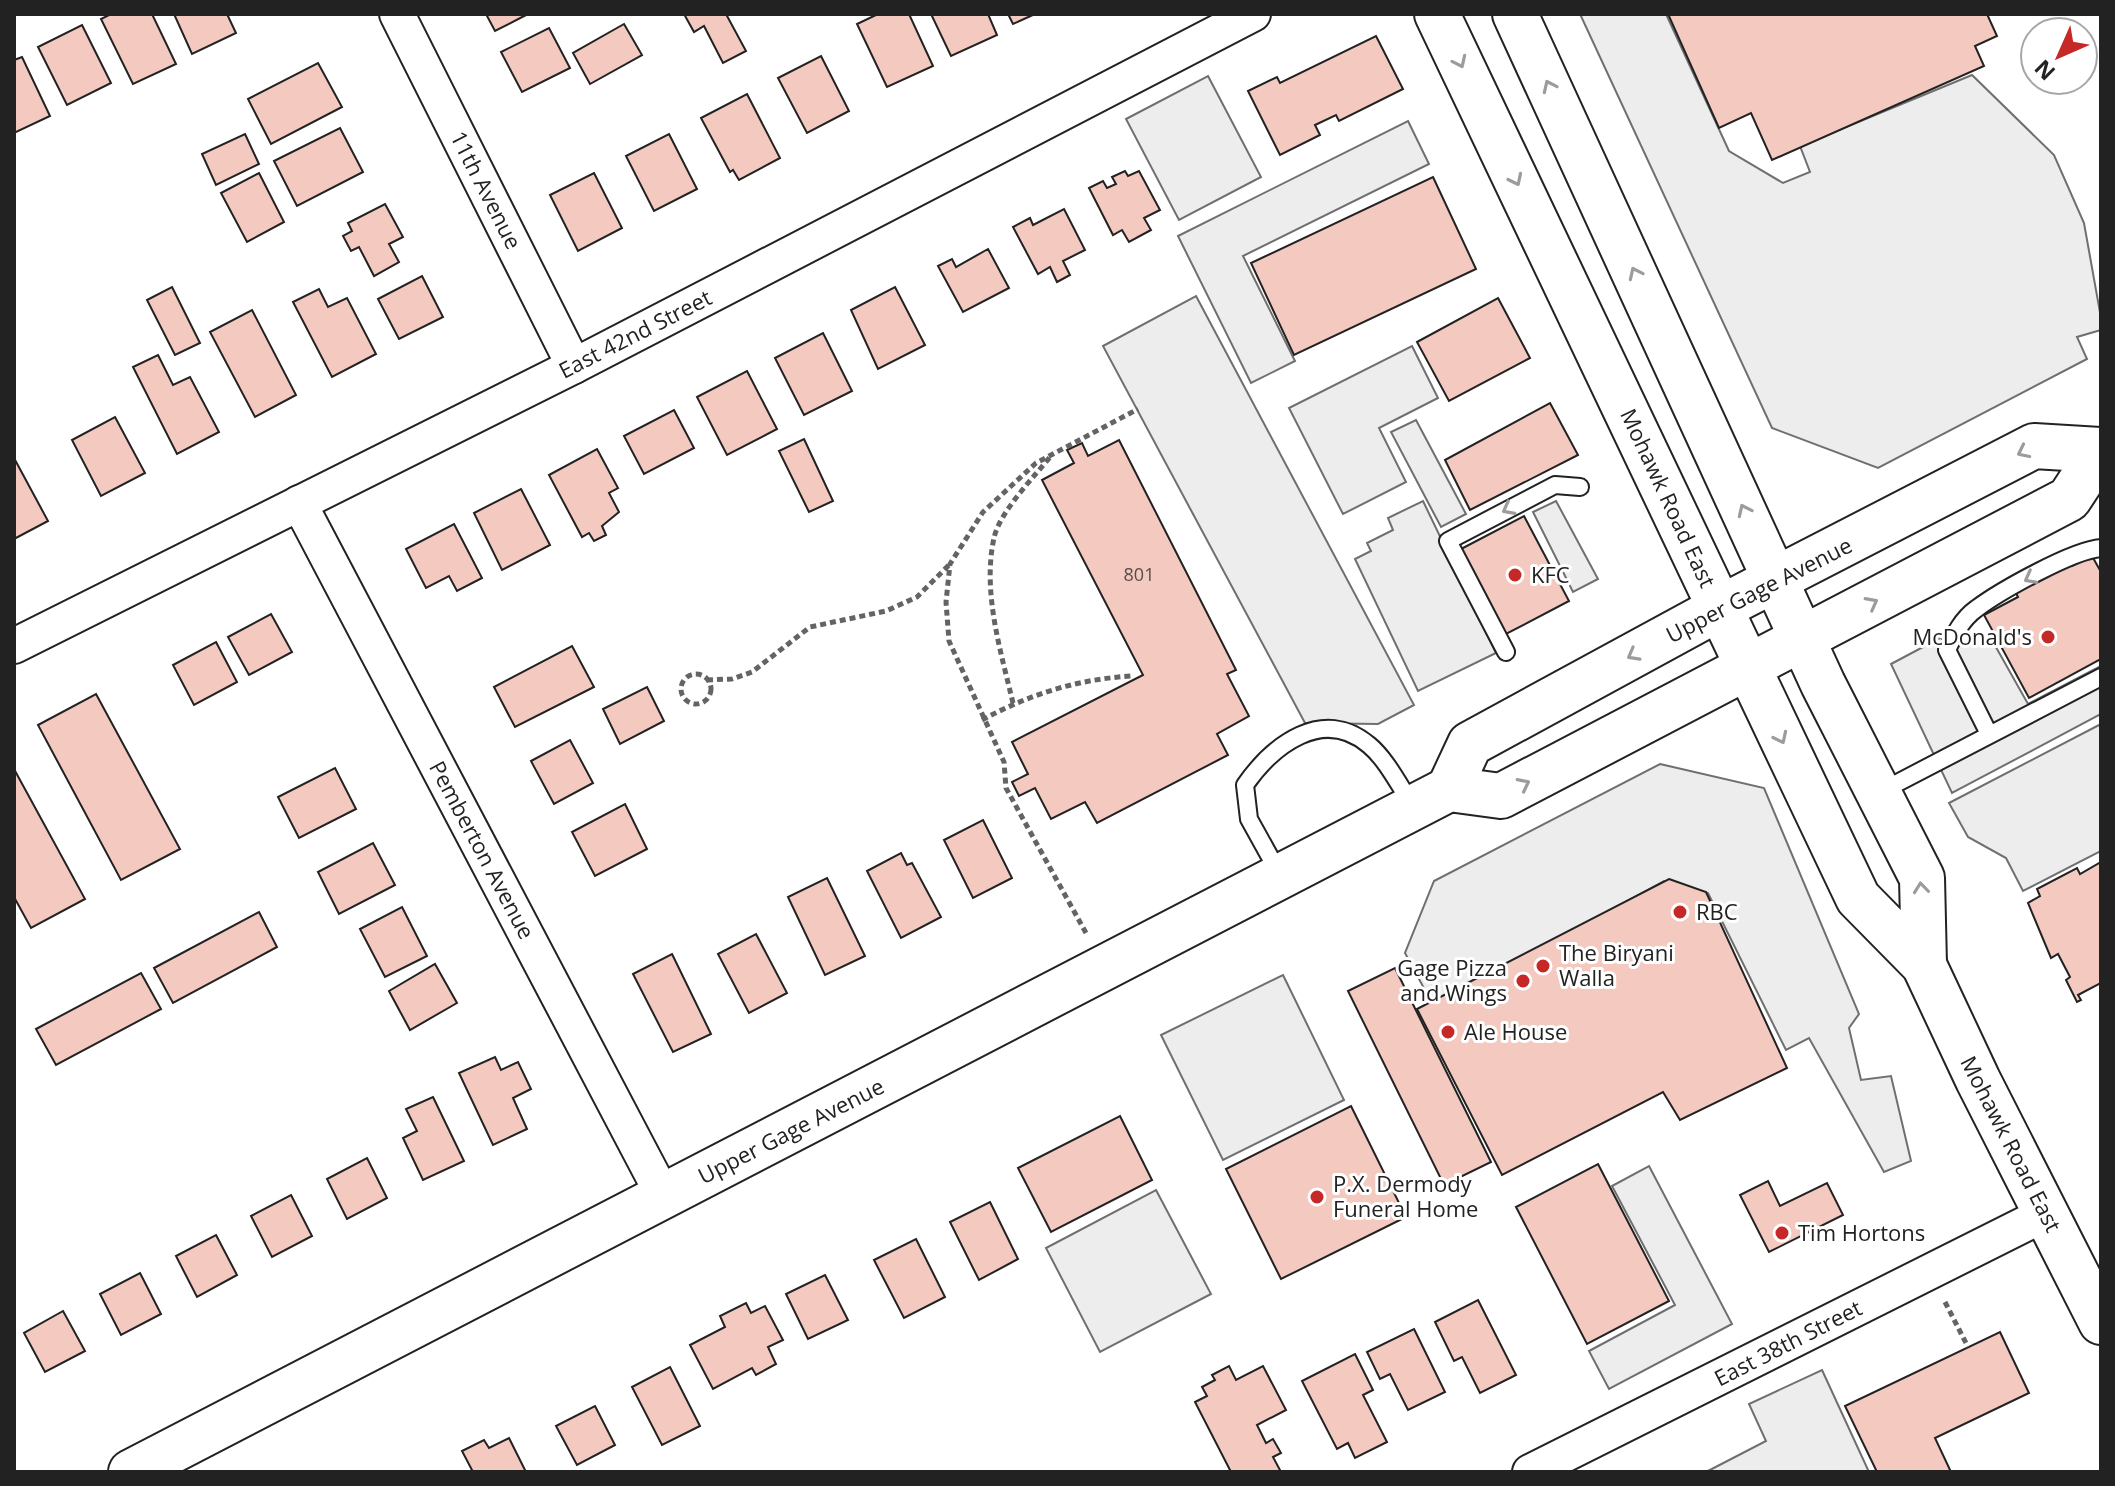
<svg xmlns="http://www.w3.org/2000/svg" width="2115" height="1486" viewBox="0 0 2115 1486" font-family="'Open Sans',sans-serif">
  <rect width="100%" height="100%" fill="#fff"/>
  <g fill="#ededed" stroke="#6f6f6f" stroke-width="2">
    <polygon points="1580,14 1666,14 1729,151 1783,183 1810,172 1800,146 1972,75 2054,155 2084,223 2101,318 2101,330 2077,337 2087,359 1878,468 1772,428"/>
    <polygon points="1208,76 1261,177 1179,220 1126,119"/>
    <polygon points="1408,121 1429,164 1243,256 1295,361 1251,383 1178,236"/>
    <polygon points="1196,296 1414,705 1378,724 1305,723 1103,346"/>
    <polygon points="1412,346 1438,398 1379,428 1406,482 1343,514 1289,408"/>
    <polygon points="1416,420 1466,514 1441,527 1391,432"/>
    <polygon points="1423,501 1496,653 1418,691 1355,559 1371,551 1367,543 1393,530 1388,518"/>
    <polygon points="1556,501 1598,579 1573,592 1533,512"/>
    <polygon points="1955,630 1961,644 1988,633 2028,704 2101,666 2101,714 1952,793 1891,664"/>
    <polygon points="2101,724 2101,851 2023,891 2006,858 1968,837 1949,803"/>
    <polygon points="1660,764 1764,788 1859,1014 1849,1028 1861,1080 1891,1076 1911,1161 1884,1172 1809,1038 1786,1050 1708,893 1664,881 1434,1007 1405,953 1434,881"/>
    <polygon points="1283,975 1344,1100 1223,1160 1161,1035"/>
    <polygon points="1649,1166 1732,1324 1609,1389 1589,1351 1675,1305 1612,1186"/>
    <polygon points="1156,1190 1211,1294 1100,1352 1046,1248"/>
    <polygon points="1822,1370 1869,1472 1706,1472 1766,1441 1749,1404"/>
  </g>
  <g fill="#f3c9c0" stroke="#222" stroke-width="2">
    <polygon points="111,14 152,14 176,64 133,84 101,19"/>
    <polygon points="174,14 227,14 236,33 192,54"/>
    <polygon points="486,14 528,14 495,31"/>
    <polygon points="684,14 726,14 746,51 723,63 704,26 694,32"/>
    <polygon points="878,14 909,14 933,66 887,87 857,24"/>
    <polygon points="931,14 988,14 997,35 951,56"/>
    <polygon points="1008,14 1035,14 1013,24"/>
    <polygon points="1668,14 1987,14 1997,36 1975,46 1984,66 1772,160 1751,113 1719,128"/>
    <polygon points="624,24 642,55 590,84 573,53"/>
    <polygon points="82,25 111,83 67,105 38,47"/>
    <polygon points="549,28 570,68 522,92 501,52"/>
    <polygon points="1376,36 1403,89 1339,121 1336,115 1315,125 1320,135 1280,155 1248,91 1277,77 1280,83"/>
    <polygon points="821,56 849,111 807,133 778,78"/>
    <polygon points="22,57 50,116 14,133 14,60"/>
    <polygon points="318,63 342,107 271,144 248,99"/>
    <polygon points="747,94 780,158 739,180 733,170 730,172 701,118"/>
    <polygon points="340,128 363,172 297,206 274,161"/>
    <polygon points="245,134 259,164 216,185 202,154"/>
    <polygon points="669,134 697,189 654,211 626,156"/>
    <polygon points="1125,171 1128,176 1139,171 1160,210 1144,218 1151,230 1129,242 1122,230 1113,235 1089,188 1103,181 1107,188 1116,184 1112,177"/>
    <polygon points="259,173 284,222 247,242 221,193"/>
    <polygon points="594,173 622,228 578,251 550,195"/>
    <polygon points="1433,177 1476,269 1294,355 1251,263"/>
    <polygon points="385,204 403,237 389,244 399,262 374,276 359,247 351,251 343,236 352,231 348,223"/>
    <polygon points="1064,209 1085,250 1063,261 1070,275 1057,282 1050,267 1038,274 1013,227 1030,218 1033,225"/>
    <polygon points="988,249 1009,288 963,312 938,266 952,259 956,267"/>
    <polygon points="422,276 443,317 399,339 378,299"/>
    <polygon points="172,287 200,343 175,355 147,300"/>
    <polygon points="895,287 925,345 878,369 851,310"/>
    <polygon points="319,289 328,307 347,298 376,354 332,377 293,302"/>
    <polygon points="1498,298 1530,358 1449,401 1417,342"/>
    <polygon points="252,310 296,395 255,417 210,332"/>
    <polygon points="823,333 852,391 804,415 775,358"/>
    <polygon points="158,355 173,385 190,377 219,432 177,454 133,367"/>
    <polygon points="747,371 777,429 727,455 697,397"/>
    <polygon points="1550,403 1578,455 1470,510 1445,460"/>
    <polygon points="674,410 694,448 644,474 624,436"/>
    <polygon points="115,417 145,473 101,496 72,440"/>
    <polygon points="804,439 833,501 809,512 779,451"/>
    <polygon points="1119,440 1236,670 1227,674 1249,716 1217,734 1228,755 1097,823 1085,802 1051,819 1035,788 1019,796 1012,782 1028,774 1012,742 1143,675 1042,480 1074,463 1067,450 1082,443 1088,456"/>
    <polygon points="597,449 618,488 609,493 619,512 602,526 606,535 594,541 589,533 582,537 549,475"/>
    <polygon points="14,458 48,521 14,539"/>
    <polygon points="521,489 550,545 502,570 474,513"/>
    <polygon points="1524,516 1569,601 1506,634 1461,549"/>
    <polygon points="454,524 482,578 457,591 449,576 426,588 406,549"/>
    <polygon points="2092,556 2101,572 2101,659 2029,698 1984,615 2018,597 2015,591 2069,561 2072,566"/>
    <polygon points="271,614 292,652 249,675 228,637"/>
    <polygon points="216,642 237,682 194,705 173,665"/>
    <polygon points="572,646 594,687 515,727 494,687"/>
    <polygon points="647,687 664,721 620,744 603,709"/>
    <polygon points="96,694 180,849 121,880 38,725"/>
    <polygon points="570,740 593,783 554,804 531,761"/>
    <polygon points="335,768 356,809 299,838 278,797"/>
    <polygon points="14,769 85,899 31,928 14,897"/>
    <polygon points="625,804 647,849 595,876 572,832"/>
    <polygon points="983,820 1012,878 973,898 944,840"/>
    <polygon points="373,843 395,885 339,914 318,872"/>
    <polygon points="901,853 907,865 912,863 941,917 901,938 867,871"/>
    <polygon points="2101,862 2101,983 2078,995 2081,1000 2077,1002 2066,980 2070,977 2058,954 2051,958 2028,903 2040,896 2037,889 2077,868 2080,874"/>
    <polygon points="827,878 865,956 825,975 788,897"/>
    <polygon points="1669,879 1706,892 1787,1068 1680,1120 1663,1092 1502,1175 1417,1009"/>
    <polygon points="402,907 427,956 385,977 360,929"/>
    <polygon points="259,912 277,947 173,1003 154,968"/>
    <polygon points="756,934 787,993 749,1013 718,954"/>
    <polygon points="672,954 711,1034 673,1052 633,974"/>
    <polygon points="435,964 457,1003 410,1030 389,991"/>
    <polygon points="1395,968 1491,1162 1444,1185 1348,991"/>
    <polygon points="141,973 161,1009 56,1065 36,1029"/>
    <polygon points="495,1057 501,1070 518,1062 531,1089 513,1098 527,1129 493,1145 459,1073"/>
    <polygon points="433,1097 464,1161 423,1180 403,1138 417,1131 406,1109"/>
    <polygon points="1351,1106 1406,1217 1281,1279 1226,1169"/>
    <polygon points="1120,1116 1152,1180 1051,1232 1018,1168"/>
    <polygon points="367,1158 387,1198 347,1219 327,1179"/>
    <polygon points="1598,1164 1669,1301 1587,1344 1516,1207"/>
    <polygon points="1768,1181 1780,1206 1827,1183 1843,1215 1769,1252 1740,1195"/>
    <polygon points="291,1195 312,1236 272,1257 251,1216"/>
    <polygon points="990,1202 1018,1259 979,1280 950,1222"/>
    <polygon points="216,1235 237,1275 197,1297 176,1256"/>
    <polygon points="916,1239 945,1297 904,1318 874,1260"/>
    <polygon points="140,1273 161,1314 121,1335 100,1294"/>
    <polygon points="825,1275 848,1320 808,1339 786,1294"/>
    <polygon points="1478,1300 1516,1375 1480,1393 1462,1357 1454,1361 1435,1322"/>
    <polygon points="746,1303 751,1313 765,1306 783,1340 768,1347 776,1364 756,1375 752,1368 713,1389 690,1345 725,1327 720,1316"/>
    <polygon points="63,1311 85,1351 45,1372 24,1333"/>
    <polygon points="1414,1329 1445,1392 1408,1410 1390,1374 1380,1379 1367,1352"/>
    <polygon points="2000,1332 2029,1393 1935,1438 1951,1472 1877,1472 1845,1406"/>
    <polygon points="1355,1354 1373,1390 1363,1395 1387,1442 1355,1458 1348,1443 1337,1449 1302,1381"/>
    <polygon points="1229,1366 1236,1380 1263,1366 1286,1410 1257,1425 1266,1443 1273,1439 1281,1453 1273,1457 1281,1472 1231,1472 1195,1402 1207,1396 1202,1387 1215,1380 1212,1375"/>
    <polygon points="670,1367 700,1426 662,1445 632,1387"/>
    <polygon points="595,1406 615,1445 577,1465 556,1426"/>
    <polygon points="509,1438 526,1472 473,1472 462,1451 484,1440 489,1448"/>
  </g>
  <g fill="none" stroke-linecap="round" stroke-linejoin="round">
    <g stroke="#222" stroke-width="20">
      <g id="lane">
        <polyline points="1506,652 1448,541 1555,485 1580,487"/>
        <path d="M1989 734 1947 650C1954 635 1962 619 1976 609 2000 591 2073 550 2101 548"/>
        <polyline points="1880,792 2101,677"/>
        <path d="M1280 875 1249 819 1245 785C1273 745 1323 706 1369 745 1387 760 1400 787 1413 806"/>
      </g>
    </g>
    <g stroke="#222" stroke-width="38">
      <g id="street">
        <polyline points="397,14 574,366"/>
        <polyline points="299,503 664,1197"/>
        <polyline points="14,646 574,366 1253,14"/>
        <polyline points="1530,1472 2045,1214"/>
      </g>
    </g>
    <g stroke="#222" stroke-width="48">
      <g id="secondary">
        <polyline points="1437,14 1858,898 1924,965 1978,1080 2101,1322"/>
        <polyline points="1515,14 1823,684 1922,878 1924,965"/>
        <polyline points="1449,789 1470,744 1720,608 2034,446 2100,450"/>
        <polyline points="131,1472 1449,789 1501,796 2069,499 2101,450"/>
      </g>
    </g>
    <g stroke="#646464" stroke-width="5" stroke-dasharray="6 4" stroke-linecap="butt">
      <circle cx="696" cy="689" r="15"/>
      <polyline points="707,680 732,679 752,672 810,627 886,611 917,597 949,565"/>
      <path d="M1013 703C1001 652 982 592 994 538 999 513 1033 478 1050 457"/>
      <path d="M982 720C1030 694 1078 679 1132 676"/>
      <polyline points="1086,933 1006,788 1004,762 949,641 946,602 950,564 983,512 1036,463 1138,409"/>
      <polyline points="1945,1302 1968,1347"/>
    </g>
    <use href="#lane" stroke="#fff" stroke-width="16"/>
    <use href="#street" stroke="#fff" stroke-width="34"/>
    <use href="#secondary" stroke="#fff" stroke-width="44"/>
  </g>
  <defs><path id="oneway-chevron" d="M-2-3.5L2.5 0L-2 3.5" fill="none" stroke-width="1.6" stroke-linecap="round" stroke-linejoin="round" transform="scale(2)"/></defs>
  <g stroke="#9c9c9c">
    <use href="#oneway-chevron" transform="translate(1460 62) rotate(65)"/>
    <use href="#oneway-chevron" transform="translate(1549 86) rotate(-115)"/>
    <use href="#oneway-chevron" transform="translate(1516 180) rotate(64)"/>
    <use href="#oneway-chevron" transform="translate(1635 273) rotate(-115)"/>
    <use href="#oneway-chevron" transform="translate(2023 452) rotate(154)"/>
    <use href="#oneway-chevron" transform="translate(1508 509) rotate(152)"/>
    <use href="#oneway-chevron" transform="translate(1744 510) rotate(-115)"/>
    <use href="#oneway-chevron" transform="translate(2030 578) rotate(152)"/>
    <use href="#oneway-chevron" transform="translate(1872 603) rotate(-28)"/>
    <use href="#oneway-chevron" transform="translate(1633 655) rotate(151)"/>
    <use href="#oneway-chevron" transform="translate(1781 738) rotate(64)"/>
    <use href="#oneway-chevron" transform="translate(1524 784) rotate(-27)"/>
    <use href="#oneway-chevron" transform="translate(1921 888) rotate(-96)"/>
  </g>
  <g fill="#c62828" stroke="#fff" stroke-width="3">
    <circle cx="1515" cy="575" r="8"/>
    <circle cx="2048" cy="637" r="8"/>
    <circle cx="1680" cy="912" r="8"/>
    <circle cx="1543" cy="966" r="8"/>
    <circle cx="1523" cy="981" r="8"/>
    <circle cx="1448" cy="1032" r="8"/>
    <circle cx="1317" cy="1197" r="8"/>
    <circle cx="1782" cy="1233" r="8"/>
  </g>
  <g text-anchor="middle" stroke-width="6" stroke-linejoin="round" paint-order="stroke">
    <g font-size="18" fill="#564c4a">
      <text x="1139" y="581">801</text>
    </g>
    <g font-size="22" fill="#222" stroke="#fff">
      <text transform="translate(486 190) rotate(63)" y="8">11th Avenue</text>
      <text transform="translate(635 334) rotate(-27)" y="8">East 42nd Street</text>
      <text transform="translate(1668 498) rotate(65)" y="8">Mohawk Road East</text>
      <text transform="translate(1759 590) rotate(-27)" y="8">Upper Gage Avenue</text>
      <text transform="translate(482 850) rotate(62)" y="8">Pemberton Avenue</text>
      <text transform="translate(791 1131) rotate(-27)" y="8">Upper Gage Avenue</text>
      <text transform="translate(2011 1144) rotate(63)" y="8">Mohawk Road East</text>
      <text transform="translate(1788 1343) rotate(-27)" y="8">East 38th Street</text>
    </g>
    <g font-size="22" fill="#222" stroke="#fff" text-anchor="start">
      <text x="1531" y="583">KFC</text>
      <text x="2032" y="645" text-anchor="end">McDonald's</text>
      <text x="1696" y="920">RBC</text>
      <text x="1559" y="961">The Biryani<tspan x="1559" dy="25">Walla</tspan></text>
      <text x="1507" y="976" text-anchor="end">Gage Pizza<tspan x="1507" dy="25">and Wings</tspan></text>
      <text x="1464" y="1040">Ale House</text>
      <text x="1333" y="1192">P.X. Dermody<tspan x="1333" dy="25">Funeral Home</tspan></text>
      <text x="1798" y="1241">Tim Hortons</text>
    </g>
  </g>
  <rect width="2115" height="1486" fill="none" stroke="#222222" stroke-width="32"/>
  <g transform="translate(2059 56) rotate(225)"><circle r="38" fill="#ffffff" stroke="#a7a7a7" stroke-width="2"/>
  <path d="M0-6L14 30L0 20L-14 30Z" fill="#c62828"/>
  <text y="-12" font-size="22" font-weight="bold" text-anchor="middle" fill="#222222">N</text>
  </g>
</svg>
